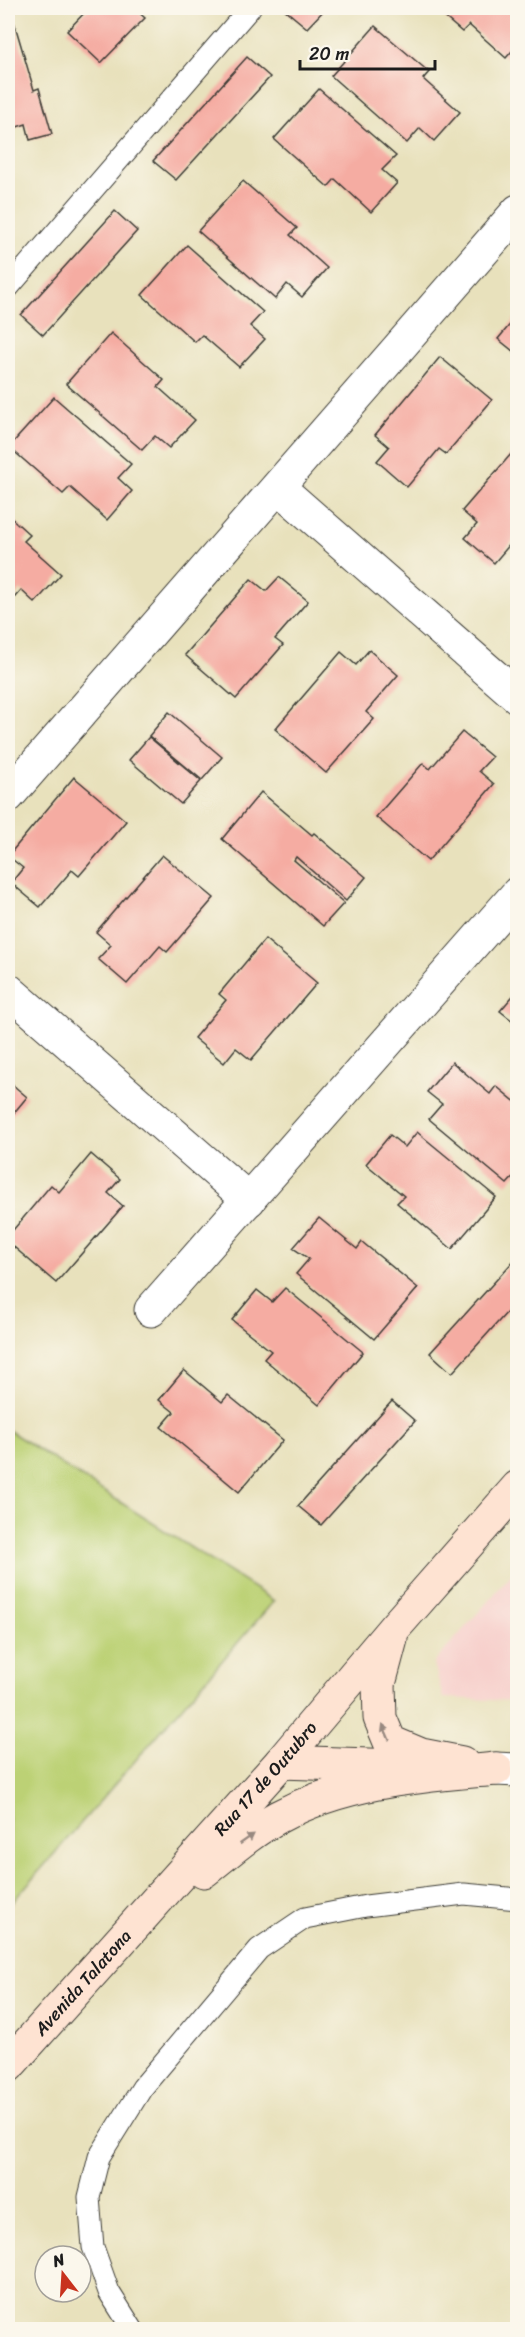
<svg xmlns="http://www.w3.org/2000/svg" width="525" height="2337" viewBox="0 0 525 2337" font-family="Sriracha,sans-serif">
  <rect width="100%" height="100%" fill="#fbf7ec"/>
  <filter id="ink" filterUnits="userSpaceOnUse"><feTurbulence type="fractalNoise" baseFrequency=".0167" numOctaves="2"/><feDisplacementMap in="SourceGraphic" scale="12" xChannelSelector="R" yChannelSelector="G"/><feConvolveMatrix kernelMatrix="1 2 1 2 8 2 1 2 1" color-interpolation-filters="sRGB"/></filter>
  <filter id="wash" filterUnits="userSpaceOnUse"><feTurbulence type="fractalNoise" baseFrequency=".008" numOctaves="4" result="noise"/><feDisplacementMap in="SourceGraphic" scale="24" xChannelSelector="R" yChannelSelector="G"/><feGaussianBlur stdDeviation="1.35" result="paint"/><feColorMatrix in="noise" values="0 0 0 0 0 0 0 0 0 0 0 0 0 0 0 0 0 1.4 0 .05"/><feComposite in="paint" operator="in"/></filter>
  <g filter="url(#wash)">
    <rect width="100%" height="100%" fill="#e8e1bc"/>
    <polygon fill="#f7d0cc" points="517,1568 517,1701 443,1698 434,1663"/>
    <polygon fill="#bcd174" stroke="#6c7648" stroke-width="1.5" points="8,1430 274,1601 8,1907"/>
    <g id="blocks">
      <g fill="#f5aca2">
        <polygon points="8,8 10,8 34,90 39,88 52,134 30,140 26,124 8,130"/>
        <polygon points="89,8 134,8 145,18 101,63 67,31"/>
        <polygon points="285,8 326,8 307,28 284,9"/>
        <polygon points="434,8 518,8 518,44 506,58 469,25 462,32"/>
        <polygon points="375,26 429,72 423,79 460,112 434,141 420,128 407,143 331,76"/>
        <polygon points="247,57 270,77 176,180 153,161"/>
        <polygon points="319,89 396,156 382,170 397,183 371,212 335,179 328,187 274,139"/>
        <polygon points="243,181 297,228 290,235 327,268 302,297 287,284 275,299 198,231"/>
        <polygon points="115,211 137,231 43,335 21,315"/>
        <polygon points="187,245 263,312 250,326 265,339 239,367 202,335 195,342 142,295"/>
        <polygon points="518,315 518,355 498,339"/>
        <polygon points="111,333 164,380 158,387 195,420 169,448 155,436 142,450 66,384"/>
        <polygon points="440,357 492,400 446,454 439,449 407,487 377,461 389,447 375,435"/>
        <polygon points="54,397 131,464 118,478 132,491 107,520 70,487 63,494 9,447"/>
        <polygon points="518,446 518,535 494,563 465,538 477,524 462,511"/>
        <polygon points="8,515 30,535 24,541 61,574 35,603 21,590 8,605"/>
        <polygon points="279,577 308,601 275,639 283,645 236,699 185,655 251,579 266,591"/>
        <polygon points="369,650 398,675 366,712 374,719 326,773 275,729 341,652 356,665"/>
        <polygon points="169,712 222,757 202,780 149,736"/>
        <polygon points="462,732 492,757 479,771 494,784 428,861 376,817 423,763 430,769"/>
        <polygon points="149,737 201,781 181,804 129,760"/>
        <polygon points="74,777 126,821 79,876 72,870 40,907 11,883 23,868 8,856"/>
        <polygon points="261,792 312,835 314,833 366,877 346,901 296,857 294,860 344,903 323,926 222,839"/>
        <polygon points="162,855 214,898 167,952 160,946 127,984 98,959 111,945 96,932"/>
        <polygon points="265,939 317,983 251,1060 236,1048 224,1063 194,1038 226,1000 219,994"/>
        <polygon points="518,990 518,1025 500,1011"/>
        <polygon points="452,1062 490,1094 496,1086 518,1104 518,1172 507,1184 429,1119 442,1104 427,1092"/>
        <polygon points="8,1081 27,1097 8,1120"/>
        <polygon points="417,1132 496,1197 452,1249 397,1203 404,1196 366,1164 390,1135 405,1147"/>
        <polygon points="91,1154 120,1179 108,1193 123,1206 56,1283 8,1242 8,1236 51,1185 59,1192"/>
        <polygon points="319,1218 357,1249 362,1242 418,1288 374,1339 296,1274 309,1259 293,1248"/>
        <polygon points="518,1256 518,1300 452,1373 430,1353"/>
        <polygon points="285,1288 363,1352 319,1405 264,1359 271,1351 232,1320 257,1290 272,1302"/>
        <polygon points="184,1370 222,1402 228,1395 283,1440 239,1492 161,1427 174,1412 159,1400"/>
        <polygon points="392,1401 415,1421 321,1525 298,1506"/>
      </g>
    </g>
  </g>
  <g filter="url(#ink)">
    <use href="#blocks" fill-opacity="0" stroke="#3b3a34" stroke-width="1.5"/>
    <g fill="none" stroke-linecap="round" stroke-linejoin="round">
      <g stroke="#3b3a34" stroke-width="23">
        <g id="service">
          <polyline points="8,288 250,8"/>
          <polyline points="133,2330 109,2292 93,2247 89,2197 99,2157 142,2088 259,1949 305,1918 366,1906 464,1894 518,1899"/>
        </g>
      </g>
      <g stroke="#3b3a34" stroke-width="35">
        <g id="minor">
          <polyline points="278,487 518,697"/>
          <polyline points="8,796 518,211"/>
          <polyline points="8,990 249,1200"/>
          <polyline points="151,1310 518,893"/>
        </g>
      </g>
      <g stroke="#3b3a34" stroke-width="35">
        <polyline id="tertiary" points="496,1769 518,1770"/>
      </g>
      <g stroke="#3b3a34" stroke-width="35">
        <g id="secondary">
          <polyline points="391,1639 379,1684 380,1718 390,1742 421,1755 462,1763"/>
          <polyline points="281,1762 399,1766"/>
          <path d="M204 1871C228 1852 252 1831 278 1817 347 1780 421 1776 496 1769"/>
          <path id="s1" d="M8 2066 281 1762 394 1628 518 1487"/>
        </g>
      </g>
      <use href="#service" stroke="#fff" stroke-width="21"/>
      <use href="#minor" stroke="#fff" stroke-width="33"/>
      <use href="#tertiary" stroke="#fff" stroke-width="33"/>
      <use href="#secondary" stroke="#fee3d2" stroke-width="33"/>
    </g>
    <defs><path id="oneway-solid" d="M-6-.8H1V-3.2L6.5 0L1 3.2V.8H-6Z" transform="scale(1.5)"/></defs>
    <g fill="#988980">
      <use href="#oneway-solid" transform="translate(386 1732) rotate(-113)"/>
      <use href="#oneway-solid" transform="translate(247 1839) rotate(-35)"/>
    </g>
  </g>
  <g text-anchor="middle" stroke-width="5" stroke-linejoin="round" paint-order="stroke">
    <g font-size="18" fill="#1c1c1c" stroke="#fbf7ec">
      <text dy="6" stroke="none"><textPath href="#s1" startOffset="386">Rua 17 de Outubro</textPath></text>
      <text dy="6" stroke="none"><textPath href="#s1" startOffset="112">Avenida Talatona</textPath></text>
    </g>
  </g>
  <rect width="525" height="2337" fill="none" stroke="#fbf7ec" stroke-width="30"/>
  <g transform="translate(63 2274) rotate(343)"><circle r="28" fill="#fbf7ec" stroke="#a29f99" stroke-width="1.5"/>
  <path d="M0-4.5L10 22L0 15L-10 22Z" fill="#c8321e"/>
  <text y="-9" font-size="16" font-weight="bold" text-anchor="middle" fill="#1c1c1c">N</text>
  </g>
  <path d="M300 60v9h135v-9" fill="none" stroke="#1c1c1c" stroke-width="3"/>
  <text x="309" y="60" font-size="18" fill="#1c1c1c" stroke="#fbf7ec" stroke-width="4.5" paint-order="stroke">20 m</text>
</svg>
